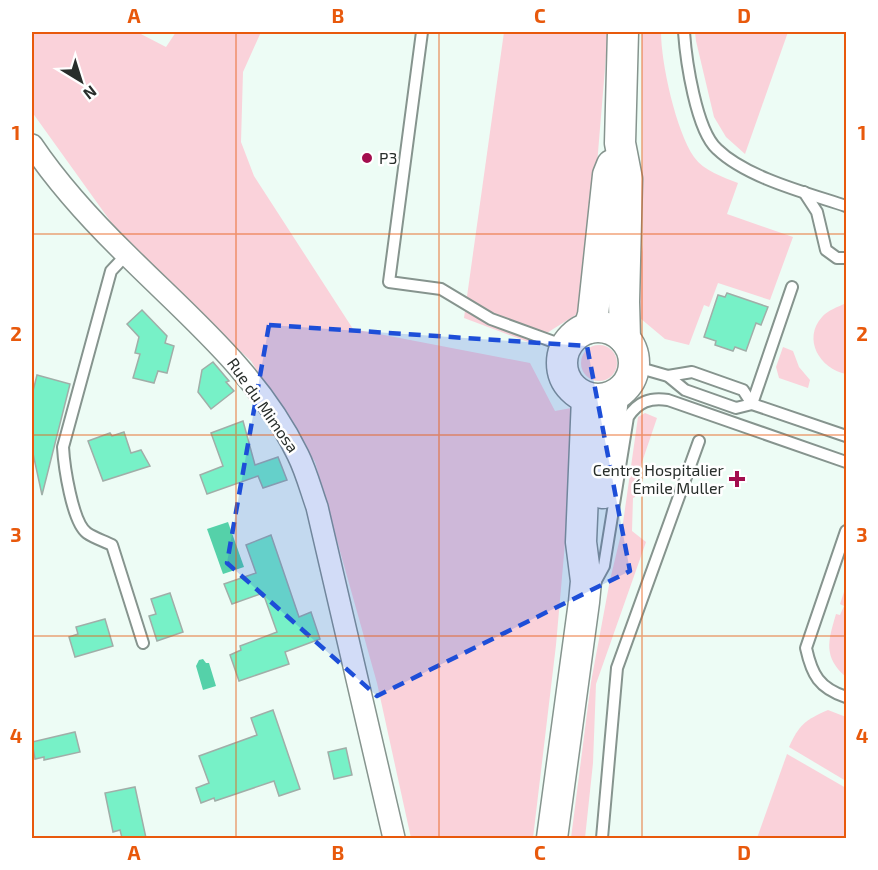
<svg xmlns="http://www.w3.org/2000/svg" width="878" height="870" viewBox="0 0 878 870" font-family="'Exo 2',sans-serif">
  <rect width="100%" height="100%" fill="#edfcf5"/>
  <g fill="#fad2da">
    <polygon points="32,32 137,32 166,47 176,32 261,32 243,72 241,142 254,176 353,329 530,363 555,411 577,407 556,645 533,838 411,838 377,683 315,462 251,361 131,250 32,112"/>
    <polygon points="504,32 608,32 585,309 531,343 464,318"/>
    <path d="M642 32H661C661 63 676 131 694 157 704 171 723 177 738 183L727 214 793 237 770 300 718 283 709 307 704 305 689 345 665 339 634 313 643 245Z"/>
    <polygon points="695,32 788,32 745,154 726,137 714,117 696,41"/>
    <path d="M846 303V374C820 369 802 339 822 317 828 310 838 307 846 303Z"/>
    <circle cx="599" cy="363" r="18"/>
    <polygon points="783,347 793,351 799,367 810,380 808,388 779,378 776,367"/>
    <polygon points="645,413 657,418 639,471 635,497 633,498 632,531 646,542 596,684 593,763 585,838 571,838 591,682 610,580 622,530 638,417"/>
    <path d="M845 589H846V677C823 657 828 641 836 614L840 615 844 606 840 604Z"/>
    <path d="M828 710 846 717V781L789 747C799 725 805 720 828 710Z"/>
    <polygon points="787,754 846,788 846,838 757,838"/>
  </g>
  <g fill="#55d1a9">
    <polygon points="228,522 244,567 223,574 207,529"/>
    <polygon points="203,659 206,663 209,663 216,686 203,690 196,666 199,660"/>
  </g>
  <g fill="#77f1c7" stroke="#a0aea8" stroke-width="1.5">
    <polygon points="727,293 768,307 761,325 756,323 746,351 735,347 733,351 715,345 716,341 704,337 718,295 725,297"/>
    <polygon points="142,310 167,336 165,343 174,346 167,373 158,371 154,383 133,378 140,354 135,353 139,337 127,324"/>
    <polygon points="213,362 229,381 226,382 234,391 211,409 198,392 202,370"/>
    <polygon points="37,375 70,384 42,495 32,449 32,395"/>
    <polygon points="243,421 255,465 278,457 287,480 263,488 258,476 207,494 200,475 223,466 211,433"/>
    <polygon points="124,432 131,453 141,450 150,466 103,481 88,441 110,433 112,436"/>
    <polygon points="271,535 299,617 311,612 320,639 285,652 289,664 239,681 230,655 241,650 240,646 277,632 263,593 232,604 224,584 256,573 246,545"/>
    <polygon points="170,593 183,632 157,641 149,616 156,614 151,599"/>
    <polygon points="105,619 113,646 75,657 69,637 78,634 76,627"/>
    <polygon points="273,710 300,789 279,796 274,781 215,801 214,798 201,803 196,788 209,783 199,756 257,735 251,718"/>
    <polygon points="75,732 80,752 44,760 44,757 35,759 32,742"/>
    <polygon points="346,748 352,775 334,779 328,752"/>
    <polygon points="135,787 146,838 122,838 120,830 113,832 105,793"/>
  </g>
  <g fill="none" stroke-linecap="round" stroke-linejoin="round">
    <g stroke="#86948e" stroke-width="14">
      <g id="service">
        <polyline points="422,32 389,282 441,289 491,319 554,342 565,348"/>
        <path d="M684 32C686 60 696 130 717 149 747 178 807 193 846 206"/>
        <polyline points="804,192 817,212 826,250 837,258 846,258"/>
        <path d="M126 255 111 271 63 447C64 465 72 522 87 533 94 538 104 541 112 545L143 643"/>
        <polyline points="634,371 647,370 668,376 685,390 736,408 752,404 846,436"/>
        <polyline points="668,376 692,372 743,390 752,404"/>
        <polyline points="752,404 792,287"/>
        <path d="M846 531 806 648C812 675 819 688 846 697"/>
        <path d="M593 586 604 566 628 417C638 402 650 397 668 400L846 462"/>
        <polyline points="602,838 617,668 699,441"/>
      </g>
    </g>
    <g stroke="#86948e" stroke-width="24">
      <path id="minor" d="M32 145C59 185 92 221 127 255 189 317 259 374 298 455 306 471 311 490 317 507L394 838"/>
    </g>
    <g stroke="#86948e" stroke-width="33">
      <g id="secondary">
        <polyline points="623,32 620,143 627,179 624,302 625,339"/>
        <circle cx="598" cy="363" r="36"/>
        <polyline points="589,328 593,315 608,175 612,165"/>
        <polyline points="603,493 613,396"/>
        <polyline points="552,838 584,602 586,581 581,542 587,398"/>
      </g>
    </g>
    <use href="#service" stroke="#fff" stroke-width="10"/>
    <use href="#minor" stroke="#fff" stroke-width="21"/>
    <use href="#secondary" stroke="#fff" stroke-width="30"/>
  </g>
  <path fill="#1d4ed8" fill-opacity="0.2" stroke="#1d4ed8" stroke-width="4.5" stroke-dasharray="12 8" stroke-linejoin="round" d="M269 325 587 346 630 571 377 696 227 563Z"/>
  <path fill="none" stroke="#e8590c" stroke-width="1.5" stroke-opacity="0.55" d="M236 32V838M439 32V838M642 32V838M32 234H846M32 435H846M32 636H846"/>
  <g fill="#a30e4e" stroke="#fff" stroke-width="2">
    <circle cx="367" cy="158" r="6"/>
    <path d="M734 470h6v6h6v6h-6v6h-6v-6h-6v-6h6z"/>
  </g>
  <g text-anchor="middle" stroke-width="5" stroke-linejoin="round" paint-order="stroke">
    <g font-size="16" fill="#282e2b" stroke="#fff" text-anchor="start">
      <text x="379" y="164">P3</text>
      <text x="724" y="476" text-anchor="end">Centre Hospitalier<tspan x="724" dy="18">Émile Muller</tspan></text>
    </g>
    <g font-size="16" fill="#282e2b" stroke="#fff">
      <text transform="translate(263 405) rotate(55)" y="6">Rue du Mimosa</text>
    </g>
  </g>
  <rect width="878" height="870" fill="none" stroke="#ffffff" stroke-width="66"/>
  <g transform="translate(81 81) rotate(142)" stroke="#ffffff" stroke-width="4.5" paint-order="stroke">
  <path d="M0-4.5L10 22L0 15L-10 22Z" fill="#282e2b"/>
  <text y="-9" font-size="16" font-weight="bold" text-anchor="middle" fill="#282e2b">N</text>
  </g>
  <rect x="33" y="33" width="812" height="804" fill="none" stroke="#e8590c" stroke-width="2"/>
  <g font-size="20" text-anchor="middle" font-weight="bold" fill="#e8590c">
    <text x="134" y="23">A</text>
    <text x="338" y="23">B</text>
    <text x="540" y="23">C</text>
    <text x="744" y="23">D</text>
    <text x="16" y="140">1</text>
    <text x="862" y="140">1</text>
    <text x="16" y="341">2</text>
    <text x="862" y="341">2</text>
    <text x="16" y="542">3</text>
    <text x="862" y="542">3</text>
    <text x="16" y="743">4</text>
    <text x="862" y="743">4</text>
    <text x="134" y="860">A</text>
    <text x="338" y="860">B</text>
    <text x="540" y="860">C</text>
    <text x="744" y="860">D</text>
  </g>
</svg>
